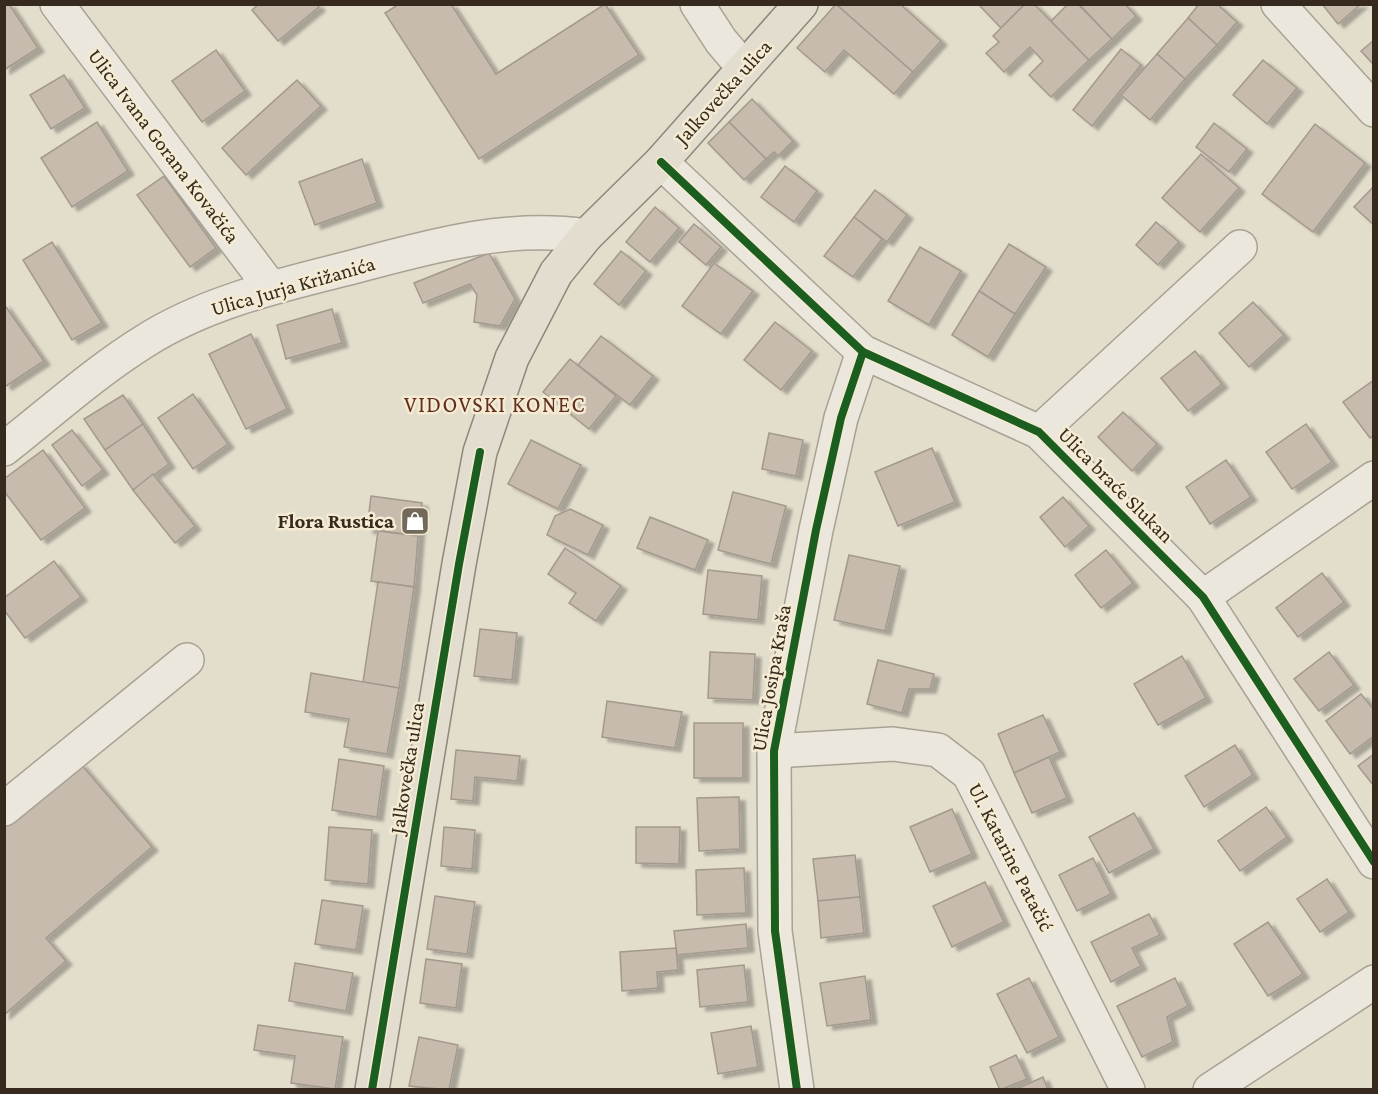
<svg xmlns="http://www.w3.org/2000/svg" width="1378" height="1094" viewBox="0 0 1378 1094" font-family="'Crimson Pro',serif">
  <defs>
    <filter id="shadow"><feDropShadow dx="6" dy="4" stdDeviation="1.5" flood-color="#0004"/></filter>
  </defs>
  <rect width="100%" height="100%" fill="#e3ddcc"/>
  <g fill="#c6bbad" stroke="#a3998c" stroke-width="1.5" filter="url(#shadow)">
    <polygon points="4,4 9,4 38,48 4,70"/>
    <polygon points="259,4 317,4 319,7 278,41 252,10"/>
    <polygon points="399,4 451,4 496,74 605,4 639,55 479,159 385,13"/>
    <polygon points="836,4 913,72 894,94 844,50 825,72 797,48"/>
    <polygon points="836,4 900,4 941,41 913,72"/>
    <polygon points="978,4 1025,4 1001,28"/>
    <polygon points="1025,4 1034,4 1089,60 1051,97 1029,75 1043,61 1030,47 1004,72 986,53 999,42 993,36"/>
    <polygon points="1068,4 1078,4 1112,39 1089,60 1051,21"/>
    <polygon points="1079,4 1125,4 1136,16 1112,39"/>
    <polygon points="1199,4 1217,4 1237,22 1217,45 1188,18"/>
    <polygon points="1322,4 1361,4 1338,24"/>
    <polygon points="1188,18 1217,45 1185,79 1157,54"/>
    <polygon points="1374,40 1374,65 1361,51"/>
    <polygon points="1121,49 1141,65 1092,126 1073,110"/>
    <polygon points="216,50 245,91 202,122 172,81"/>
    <polygon points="1157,54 1185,79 1150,120 1121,95"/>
    <polygon points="1263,60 1297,88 1267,124 1233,95"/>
    <polygon points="64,75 85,108 51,129 30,95"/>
    <polygon points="297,80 321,106 246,175 222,148"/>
    <polygon points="752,99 793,141 778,156 774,152 766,159 729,122"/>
    <polygon points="97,122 128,171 72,207 41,158"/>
    <polygon points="729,122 766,159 744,180 708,143"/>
    <polygon points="1214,123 1247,149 1229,172 1196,147"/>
    <polygon points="1315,124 1365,163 1313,232 1262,194"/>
    <polygon points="1201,154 1239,188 1200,232 1162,198"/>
    <polygon points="362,159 377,203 315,225 299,182"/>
    <polygon points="785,166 817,191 794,222 761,197"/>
    <polygon points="164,176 216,248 190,267 137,195"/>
    <polygon points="1374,186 1374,225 1354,207"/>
    <polygon points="875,190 907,215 887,242 854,217"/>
    <polygon points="655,207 679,228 650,262 626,242"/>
    <polygon points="854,217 882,239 853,277 824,256"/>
    <polygon points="1156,222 1179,242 1158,265 1136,245"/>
    <polygon points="694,224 721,247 706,265 679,242"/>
    <polygon points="52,242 102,323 72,340 23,260"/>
    <polygon points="1009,244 1046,267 1015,314 979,291"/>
    <polygon points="920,247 961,271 929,325 888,301"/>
    <polygon points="621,251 646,271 619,305 594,284"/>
    <polygon points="489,253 515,299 500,326 474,322 477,295 470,284 423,303 414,283"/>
    <polygon points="714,263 753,291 721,334 682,306"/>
    <polygon points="979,291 1015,314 988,357 952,335"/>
    <polygon points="1253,302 1284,335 1249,367 1219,333"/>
    <polygon points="4,304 44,361 6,386 4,384"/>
    <polygon points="332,309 342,343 286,359 277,325"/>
    <polygon points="775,322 812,351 781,390 744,360"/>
    <polygon points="251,334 287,409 246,429 209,354"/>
    <polygon points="601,336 653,376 630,405 578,365"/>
    <polygon points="1195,351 1222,384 1188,411 1161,378"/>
    <polygon points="570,359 616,396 589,429 543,392"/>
    <polygon points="1374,380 1374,435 1370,438 1343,402"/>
    <polygon points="193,394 228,444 193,469 158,418"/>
    <polygon points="123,395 143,424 105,450 84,419"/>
    <polygon points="1123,412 1157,444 1132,471 1098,437"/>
    <polygon points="143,424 169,464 133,490 105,450"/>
    <polygon points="1306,424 1332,462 1292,489 1266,452"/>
    <polygon points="72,430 103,470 82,486 52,445"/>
    <polygon points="769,433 803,440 796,476 762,469"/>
    <polygon points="531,440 581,465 558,509 508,484"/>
    <polygon points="932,448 955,502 898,526 875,472"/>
    <polygon points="43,450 85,508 41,540 4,491 4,479"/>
    <polygon points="1226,460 1251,497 1210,524 1186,487"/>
    <polygon points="153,474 195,526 175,543 133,490"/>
    <polygon points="733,492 786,506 771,564 718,550"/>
    <polygon points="371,496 422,503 418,536 367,529"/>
    <polygon points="1063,497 1089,526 1065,547 1040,517"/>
    <polygon points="570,509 603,525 588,555 547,535 555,516"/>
    <polygon points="650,517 708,540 695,570 637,548"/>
    <polygon points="378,531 418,536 414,587 371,581"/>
    <polygon points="565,548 621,586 596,621 569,603 576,593 548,574"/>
    <polygon points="1106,550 1133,583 1101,608 1075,575"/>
    <polygon points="849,555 900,566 885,631 834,620"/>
    <polygon points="54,561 81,597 25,638 4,610 4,598"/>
    <polygon points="708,570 762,576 758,620 703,614"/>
    <polygon points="1322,573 1344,602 1298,637 1276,608"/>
    <polygon points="378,582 414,587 399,688 363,682"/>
    <polygon points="480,629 517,633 512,680 474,676"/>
    <polygon points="710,652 755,654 753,700 708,698"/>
    <polygon points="1329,652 1354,685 1319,711 1294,679"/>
    <polygon points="1182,656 1206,698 1158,725 1134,684"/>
    <polygon points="878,660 934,674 930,689 909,689 902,713 867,704"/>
    <polygon points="311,673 399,688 387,754 344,747 349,719 305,712"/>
    <polygon points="1361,694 1374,710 1374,736 1350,754 1326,721"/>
    <polygon points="607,701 682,712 675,748 602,737"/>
    <polygon points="1043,715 1060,752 1014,773 998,734"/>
    <rect x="694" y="723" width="49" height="55"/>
    <polygon points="1235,745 1253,775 1204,807 1185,776"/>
    <polygon points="456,750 520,756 517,781 475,777 473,801 451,799"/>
    <polygon points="1374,754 1374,786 1358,766"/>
    <polygon points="1049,757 1067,798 1032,813 1014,773"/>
    <polygon points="339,759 384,766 377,817 332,810"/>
    <polygon points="80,763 152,847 46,938 66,961 4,1015 4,828"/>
    <polygon points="739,797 740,849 699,851 697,798"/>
    <polygon points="1266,807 1287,837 1240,871 1218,841"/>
    <polygon points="952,809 972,854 930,872 910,827"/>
    <polygon points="1134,813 1154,849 1109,873 1089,837"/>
    <polygon points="329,827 372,830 368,884 325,880"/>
    <polygon points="444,827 475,830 472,869 441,866"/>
    <polygon points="636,827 680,827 679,864 636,863"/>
    <polygon points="855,855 860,897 818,901 813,859"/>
    <polygon points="1093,858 1111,894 1077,911 1059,875"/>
    <polygon points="744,868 746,913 697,915 696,870"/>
    <polygon points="1327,879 1349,912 1320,932 1297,899"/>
    <polygon points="985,882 1004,922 952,947 933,906"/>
    <polygon points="435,896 475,902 467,954 427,949"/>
    <polygon points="860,897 864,933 821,938 818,901"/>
    <polygon points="322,900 363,906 356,950 315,944"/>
    <polygon points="1149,914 1160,935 1132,948 1141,966 1111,982 1091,942"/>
    <polygon points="1268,922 1303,974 1268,996 1234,944"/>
    <polygon points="746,924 748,948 677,955 674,931"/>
    <polygon points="676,948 678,970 657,972 658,988 622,991 620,952"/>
    <polygon points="426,959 462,964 456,1008 420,1003"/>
    <polygon points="295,963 353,973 346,1011 289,1001"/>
    <polygon points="744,965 748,1002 700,1007 697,970"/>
    <polygon points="865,976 871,1020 827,1026 820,983"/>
    <polygon points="1029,978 1059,1037 1027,1053 997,994"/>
    <polygon points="1175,978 1188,1006 1167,1017 1173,1042 1142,1057 1117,1006"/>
    <polygon points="258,1025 343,1037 335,1089 291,1083 295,1056 254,1050"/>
    <polygon points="751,1026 758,1067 718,1074 711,1033"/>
    <polygon points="419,1037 458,1045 449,1090 409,1086"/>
    <polygon points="1016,1055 1027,1079 1000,1090 990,1067"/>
    <polygon points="1043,1077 1048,1090 1014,1090"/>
  </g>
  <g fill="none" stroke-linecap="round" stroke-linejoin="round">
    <g stroke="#a8a295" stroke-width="36">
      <g id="minor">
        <polyline points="57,4 271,288"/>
        <polyline points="697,4 721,41 744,68"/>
        <polyline points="1278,4 1374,110"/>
        <polyline points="661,162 863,352 1039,432 1203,597 1374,862"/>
        <polyline points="1039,432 1240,247"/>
        <path d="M4 449C50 413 95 372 145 341 205 303 277 286 345 269 425 248 503 224 586 236"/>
        <polyline points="1203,597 1374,478"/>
        <polyline points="774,751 893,744 938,750 969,774 1128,1090"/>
        <polyline points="4,809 187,660"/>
        <polyline points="797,1090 775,931 774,751 816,530 841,418 863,352"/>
        <polyline points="1210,1090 1374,982"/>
      </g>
    </g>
    <g stroke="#8e877c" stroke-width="36">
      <polyline id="major" points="372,1090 459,564 480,452 512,358 556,273 586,236 661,162 801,4"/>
    </g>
    <use href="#minor" stroke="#ece7dd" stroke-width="33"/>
    <use href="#major" stroke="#e2ddcf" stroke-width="33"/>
    <g stroke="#f4ebd2" stroke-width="11">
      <g id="cycleway">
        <polyline points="661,162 863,352 1039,432 1203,597 1374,862"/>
        <polyline points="372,1090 459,564 480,452"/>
        <polyline points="797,1090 775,931 774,751 816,530 841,418 863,352"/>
      </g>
    </g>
    <use href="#cycleway" stroke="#1b5e20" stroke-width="8"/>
  </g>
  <defs>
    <g id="shop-square" transform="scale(1.5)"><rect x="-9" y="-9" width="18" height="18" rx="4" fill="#73695b" stroke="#f4ebd2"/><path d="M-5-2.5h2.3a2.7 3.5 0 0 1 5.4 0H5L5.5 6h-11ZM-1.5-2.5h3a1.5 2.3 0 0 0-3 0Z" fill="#fff"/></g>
  </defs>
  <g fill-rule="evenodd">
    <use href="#shop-square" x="415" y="521"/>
  </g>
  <g text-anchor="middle" stroke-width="5" stroke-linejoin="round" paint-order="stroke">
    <g font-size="21" fill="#362a1e" stroke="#f4ebd2">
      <text transform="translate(723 92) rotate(-48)" y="7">Jalkovečka ulica</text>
      <text transform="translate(164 146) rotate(53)" y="7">Ulica Ivana Gorana Kovačića</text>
      <text transform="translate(293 286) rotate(-16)" y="7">Ulica Jurja Križanića</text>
      <text transform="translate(1116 485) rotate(45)" y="7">Ulica braće Slukan</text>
      <text transform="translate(771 678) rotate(-80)" y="7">Ulica Josipa Kraša</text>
      <text transform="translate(407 768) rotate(-81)" y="7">Jalkovečka ulica</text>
      <text transform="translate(1011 857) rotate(63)" y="7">Ul. Katarine Patačić</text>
    </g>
    <g font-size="21" font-weight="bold" fill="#362a1e" stroke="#f4ebd2" text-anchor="end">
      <text x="394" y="528">Flora Rustica</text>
    </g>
    <g font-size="22" letter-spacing="1.5" fill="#612e1f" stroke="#f4ebd2">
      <text x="495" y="412">VIDOVSKI KONEC</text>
    </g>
  </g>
  <rect width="1378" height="1094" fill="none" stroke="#362a1e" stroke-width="12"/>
</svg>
